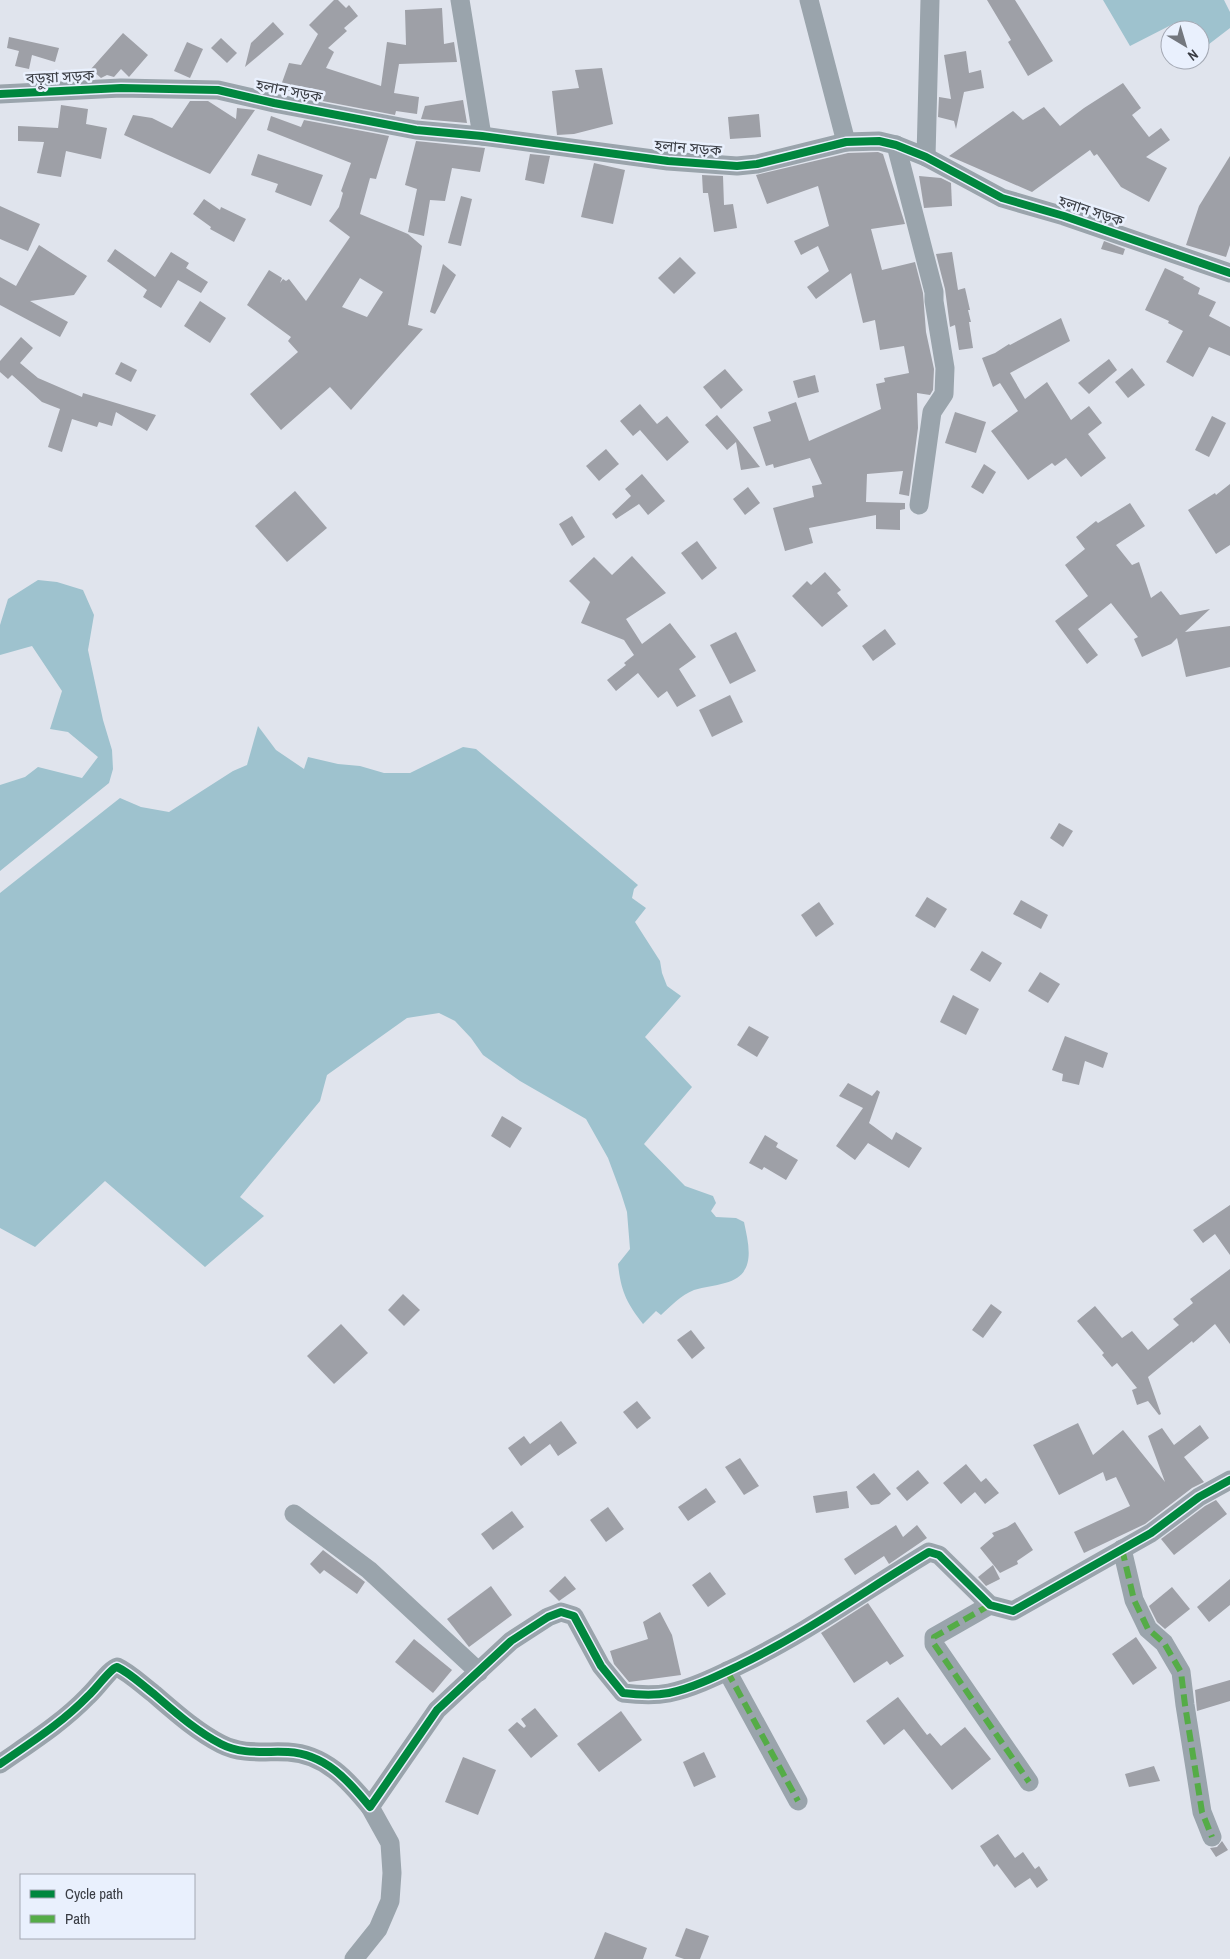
<svg xmlns="http://www.w3.org/2000/svg" width="1230" height="1959" viewBox="0 0 1230 1959" font-family="'Archivo Narrow','Noto Sans Bengali',sans-serif">
  <rect width="100%" height="100%" fill="#e0e4ed"/>
  <g fill="#9ec2ce">
    <polygon points="1103,0 1224,0 1230,12 1230,28 1200,51 1200,30 1181,30 1175,23 1130,46"/>
    <polygon points="38,580 57,582 83,590 94,615 88,650 103,720 112,750 113,769 109,783 0,871 0,785 25,777 38,767 82,778 98,757 68,732 50,729 62,691 32,646 0,655 0,625 8,599"/>
    <path d="M258 726 276 750 304 769 308 757 338 764 360 766 384 773H410L463 747 476 749 638 885 634 889 632 898 646 908 635 922 660 961 662 973 667 986 681 996 645 1037 692 1087 644 1144 685 1186 713 1196 716 1203 711 1211 716 1217 736 1218 744 1222C749 1246 757 1275 725 1283 715 1286 704 1287 694 1290 681 1295 671 1306 661 1315L656 1311 643 1324C626 1302 621 1291 618 1264L630 1249 627 1212 621 1193 608 1158 586 1119 520 1081 483 1055 471 1038 455 1021 439 1013 407 1018 327 1075 320 1101 240 1197 264 1216 205 1267 105 1181 35 1247 0 1228V893L120 798 141 807 169 812 233 771 247 765Z"/>
  </g>
  <g fill="#9ea0a7" fill-rule="evenodd">
    <polygon points="334,0 338,0 346,8 349,5 358,16 344,28 347,31 328,48 334,52 326,68 381,86 387,42 406,45 405,10 442,8 444,44 454,42 457,62 399,64 394,93 419,97 417,114 396,111 395,115 312,99 280,88 289,63 301,65 318,34 309,25"/>
    <polygon points="987,0 1015,0 1053,61 1028,76 1008,42 1011,40"/>
    <polygon points="273,22 284,34 245,67 251,43"/>
    <polygon points="123,33 148,55 129,77 121,69 114,77 107,75 101,78 91,69"/>
    <polygon points="9,37 59,48 55,62 32,55 29,69 15,66 19,51 7,48"/>
    <polygon points="221,38 237,53 227,63 211,48"/>
    <polygon points="187,42 203,49 190,78 174,71"/>
    <polygon points="966,51 969,73 981,70 984,88 964,92 956,129 954,121 938,117 939,97 951,99 944,55"/>
    <polygon points="602,68 613,124 574,134 557,135 552,91 579,88 575,70"/>
    <polygon points="1123,83 1141,108 1132,115 1149,137 1161,128 1170,140 1146,157 1167,168 1149,202 1121,187 1097,154 1094,156 1090,150 1032,192 949,156 1013,111 1023,120 1044,107 1060,126 1084,108"/>
    <polygon points="463,100 467,123 421,119 425,106"/>
    <polygon points="190,101 208,101 236,119 237,108 255,110 210,174 124,135 133,115 152,118 172,128"/>
    <polygon points="61,105 88,109 86,124 107,128 101,159 66,151 61,177 37,173 44,142 18,141 18,126 58,128"/>
    <polygon points="759,114 761,137 730,139 728,117"/>
    <path d="M271 116 301 127 304 120 389 136 376 179 370 178 360 214 408 234 422 246 408 325 423 329 351 410 330 387 281 430 250 394 298 352 288 341 291 337 247 305 269 270 282 278 280 283 283 279 286 281 289 279 306 301 350 237 329 221 339 207 343 193 341 191 351 163 267 130ZM360 278 383 292 367 317 342 307Z"/>
    <polygon points="416,141 485,148 480,172 452,168 445,201 430,200 424,236 408,232 417,189 405,185"/>
    <polygon points="878,152 883,154 905,224 871,229 882,270 915,262 923,293 926,332 934,369 933,390 930,395 917,393 918,428 909,496 899,494 903,471 867,474 866,502 905,503 905,509 900,510 900,530 876,529 876,515 809,528 813,543 785,551 773,508 814,497 812,486 822,484 810,458 774,468 773,464 766,466 753,427 771,421 768,412 796,402 809,441 881,409 876,384 885,382 884,378 909,373 904,346 880,350 875,320 863,323 851,273 816,299 807,287 829,271 818,246 801,255 794,241 829,226 818,186 767,204 756,175 848,153"/>
    <polygon points="258,154 323,175 311,206 275,192 278,184 251,175"/>
    <polygon points="530,154 550,156 544,184 525,180"/>
    <polygon points="1230,156 1230,245 1226,257 1186,245 1199,206"/>
    <polygon points="594,163 625,170 613,224 581,217"/>
    <polygon points="702,175 723,176 724,205 733,204 737,228 714,232 708,193 703,193"/>
    <polygon points="919,176 941,178 951,183 952,206 924,208"/>
    <polygon points="461,196 472,199 461,246 448,243"/>
    <polygon points="204,199 220,210 221,207 246,219 234,242 210,229 211,227 193,214"/>
    <polygon points="0,206 40,224 28,251 0,239"/>
    <polygon points="1104,241 1125,249 1123,255 1101,249"/>
    <polygon points="39,245 87,276 74,295 30,301 68,322 60,337 0,305 0,277 16,286"/>
    <polygon points="115,249 155,277 171,252 189,263 186,268 208,282 201,293 178,280 161,308 143,297 147,290 107,261"/>
    <polygon points="952,252 958,290 965,288 970,310 968,310 971,322 969,322 973,348 959,350 955,325 950,327 945,289 936,254"/>
    <polygon points="680,257 696,273 674,294 658,278"/>
    <polygon points="443,264 456,275 435,314 430,312"/>
    <polygon points="1165,268 1184,277 1183,279 1200,288 1198,294 1216,302 1209,316 1230,327 1230,356 1209,347 1193,377 1166,362 1183,331 1168,323 1169,321 1145,310"/>
    <polygon points="200,301 226,318 210,343 184,326"/>
    <polygon points="1061,318 1070,341 1010,373 1025,399 1047,382 1071,420 1089,406 1102,423 1088,434 1106,458 1081,477 1066,458 1055,466 1052,463 1028,480 991,431 1018,411 1000,383 993,387 982,358 995,353 1009,344 1010,345"/>
    <polygon points="21,337 33,348 20,363 38,378 82,397 83,393 156,415 147,431 116,412 112,426 99,422 97,427 72,419 62,452 48,447 60,409 42,402 12,375 8,379 0,372 0,361"/>
    <polygon points="1109,359 1117,370 1089,394 1078,383"/>
    <polygon points="121,362 137,370 131,382 115,374"/>
    <polygon points="1132,368 1145,385 1128,398 1115,382"/>
    <polygon points="725,369 743,390 721,409 703,387"/>
    <polygon points="815,375 819,392 798,398 793,381"/>
    <polygon points="640,404 657,424 667,416 689,442 667,461 640,430 633,436 620,421"/>
    <polygon points="955,412 986,422 976,453 945,443"/>
    <polygon points="717,415 735,436 760,467 741,470 736,442 727,450 705,425"/>
    <polygon points="1212,416 1226,423 1209,457 1195,450"/>
    <polygon points="606,449 619,464 599,481 586,466"/>
    <polygon points="984,464 996,472 983,494 971,487"/>
    <polygon points="642,474 665,501 648,515 639,504 616,519 612,514 631,496 625,489"/>
    <polygon points="1230,484 1230,545 1216,554 1188,510 1215,493 1216,495"/>
    <polygon points="748,487 760,503 745,515 733,499"/>
    <polygon points="295,491 327,528 287,562 255,526"/>
    <polygon points="1130,503 1145,526 1116,545 1132,565 1139,562 1151,598 1161,591 1180,615 1210,609 1185,632 1230,626 1230,667 1186,677 1177,638 1171,644 1142,657 1134,639 1138,637 1111,603 1078,629 1098,655 1087,664 1055,621 1088,596 1065,565 1085,549 1076,537 1096,521 1098,523"/>
    <polygon points="572,516 585,537 572,546 559,524"/>
    <polygon points="697,541 717,568 702,580 681,553"/>
    <polygon points="632,556 666,593 626,619 642,644 670,623 696,657 679,669 696,696 677,707 667,691 658,698 638,673 616,691 607,680 626,665 624,663 634,655 624,640 581,623 590,602 569,581 594,557 612,575"/>
    <polygon points="825,572 841,590 837,593 848,606 822,627 792,596 807,581 811,585"/>
    <polygon points="885,629 896,644 873,661 862,646"/>
    <polygon points="736,632 756,671 730,684 710,645"/>
    <polygon points="730,695 743,722 712,737 699,710"/>
    <polygon points="1059,823 1073,831 1063,847 1050,838"/>
    <polygon points="927,897 947,909 935,928 915,916"/>
    <polygon points="1021,900 1048,915 1041,929 1013,914"/>
    <polygon points="819,902 834,924 816,937 801,915"/>
    <polygon points="982,951 1002,963 990,982 970,970"/>
    <polygon points="1040,972 1060,984 1048,1003 1028,991"/>
    <polygon points="953,995 979,1009 966,1035 940,1022"/>
    <polygon points="749,1026 769,1037 757,1057 737,1045"/>
    <polygon points="1065,1036 1108,1053 1103,1068 1085,1061 1079,1085 1062,1081 1063,1074 1052,1070"/>
    <polygon points="848,1083 872,1096 877,1090 880,1092 869,1123 892,1140 896,1132 922,1148 909,1168 868,1143 855,1160 836,1146 863,1108 839,1096"/>
    <polygon points="502,1116 522,1128 510,1148 491,1136"/>
    <polygon points="765,1135 778,1143 776,1147 798,1160 786,1180 764,1167 762,1170 749,1163"/>
    <polygon points="1230,1205 1230,1255 1215,1234 1203,1243 1193,1230"/>
    <polygon points="1230,1269 1230,1344 1215,1324 1193,1343 1192,1341 1148,1377 1161,1414 1159,1415 1148,1401 1137,1405 1132,1390 1137,1388 1117,1363 1112,1367 1102,1355 1104,1353 1077,1321 1095,1306 1122,1338 1132,1331 1148,1350 1179,1325 1173,1319 1193,1303 1190,1299"/>
    <polygon points="403,1294 420,1310 404,1326 388,1310"/>
    <polygon points="991,1304 1002,1312 983,1338 972,1330"/>
    <polygon points="341,1324 368,1353 334,1384 307,1356"/>
    <polygon points="691,1330 705,1348 692,1359 677,1340"/>
    <polygon points="637,1401 651,1418 637,1429 623,1412"/>
    <polygon points="561,1421 577,1443 558,1456 550,1444 521,1466 508,1448 524,1436 530,1444"/>
    <polygon points="1078,1423 1093,1455 1123,1430 1165,1482 1148,1436 1162,1428 1174,1445 1200,1425 1209,1438 1184,1457 1204,1482 1192,1488 1145,1524 1084,1553 1074,1532 1130,1506 1116,1477 1106,1481 1103,1472 1059,1495 1033,1445"/>
    <polygon points="740,1458 759,1486 744,1495 725,1467"/>
    <polygon points="966,1464 981,1482 986,1478 999,1493 985,1504 975,1492 961,1504 943,1483"/>
    <polygon points="918,1470 929,1483 907,1501 896,1488"/>
    <polygon points="874,1473 891,1494 879,1504 871,1505 856,1487"/>
    <polygon points="706,1488 716,1502 688,1521 678,1507"/>
    <polygon points="847,1491 849,1508 816,1513 813,1496"/>
    <polygon points="1216,1500 1227,1514 1174,1555 1161,1539 1205,1506"/>
    <polygon points="608,1507 624,1529 606,1542 590,1520"/>
    <polygon points="512,1511 524,1527 493,1550 481,1534"/>
    <polygon points="1015,1522 1033,1550 1017,1561 1018,1564 1000,1573 980,1548 994,1536 992,1533 1007,1527"/>
    <polygon points="896,1525 903,1537 917,1525 927,1538 889,1564 884,1556 855,1575 844,1559"/>
    <polygon points="323,1550 365,1582 357,1594 324,1570 320,1574 310,1564"/>
    <polygon points="993,1565 1000,1579 986,1586 978,1577"/>
    <polygon points="710,1572 726,1594 708,1607 692,1585"/>
    <polygon points="565,1576 576,1589 559,1601 549,1591"/>
    <polygon points="1230,1579 1230,1605 1209,1622 1197,1607"/>
    <polygon points="491,1586 512,1615 469,1647 447,1619"/>
    <polygon points="1172,1587 1190,1609 1165,1629 1157,1622 1149,1606"/>
    <polygon points="868,1603 904,1656 890,1665 887,1661 854,1683 821,1633"/>
    <polygon points="660,1612 672,1635 681,1675 629,1682 614,1664 610,1651 648,1639 643,1622"/>
    <polygon points="1136,1637 1157,1668 1133,1685 1112,1654"/>
    <polygon points="414,1639 452,1670 433,1693 395,1662"/>
    <polygon points="1230,1680 1230,1701 1197,1711 1195,1690"/>
    <polygon points="898,1697 927,1735 930,1733 941,1746 965,1727 991,1759 952,1790 904,1729 884,1745 866,1721"/>
    <polygon points="535,1708 558,1736 531,1758 508,1730 517,1722 524,1728 526,1726 521,1719"/>
    <polygon points="621,1711 642,1740 599,1772 577,1744"/>
    <polygon points="704,1752 716,1777 694,1787 683,1762"/>
    <polygon points="463,1757 496,1770 478,1815 445,1802"/>
    <polygon points="1154,1766 1160,1781 1129,1787 1125,1774"/>
    <polygon points="998,1834 1015,1858 1023,1852 1035,1869 1039,1866 1048,1880 1037,1888 1030,1878 1015,1888 997,1864 994,1867 980,1846"/>
    <polygon points="1222,1841 1228,1850 1216,1857 1210,1848 1217,1847"/>
    <polygon points="686,1928 709,1936 700,1959 684,1959 675,1956"/>
    <polygon points="605,1932 647,1948 643,1959 594,1959"/>
  </g>
  <g fill="none" stroke-linecap="round" stroke-linejoin="round">
    <g stroke="#9aa4ac" stroke-width="19">
      <polyline points="460,0 482,136"/>
      <polyline points="809,0 846,142"/>
      <polyline points="0,94 121,88 218,90 274,103 416,130 482,136 668,161 737,166 757,164 846,142 879,141 896,145 926,157 1002,198 1064,216 1230,273"/>
      <polyline points="896,145 934,292 934,301 945,368 944,394 932,412 919,505"/>
      <polyline points="926,157 930,0"/>
      <polyline points="294,1514 369,1570 479,1672"/>
      <polyline points="1122,1549 1134,1600 1148,1629 1164,1643 1181,1672 1185,1705 1202,1812 1212,1837"/>
      <polyline points="990,1605 934,1637 934,1644 1029,1782"/>
      <polyline points="727,1671 798,1801"/>
      <path d="M0 1764C30 1743 62 1723 88 1696 95 1690 111 1668 117 1667 130 1673 142 1685 154 1694 175 1712 196 1731 221 1744 242 1755 265 1751 288 1752 325 1754 348 1780 370 1807L437 1710 511 1641 548 1617 561 1612 574 1616 601 1666 623 1693C639 1695 653 1696 669 1693 693 1688 717 1676 740 1665 806 1633 866 1590 929 1552L939 1555 990 1605 1013 1611 1151 1533 1199 1497 1230 1480"/>
      <polyline points="354,1959 378,1929 390,1901 392,1873 390,1843 370,1807"/>
    </g>
    <g stroke="#55ac47" stroke-width="6" stroke-dasharray="12 6" stroke-linecap="butt">
      <polyline points="1122,1549 1134,1600 1148,1629 1164,1643 1181,1672 1185,1705 1202,1812 1212,1837"/>
      <polyline points="990,1605 934,1637 934,1644 1029,1782"/>
      <polyline points="727,1671 798,1801"/>
    </g>
    <g stroke="#e9f0fd" stroke-width="11">
      <g id="cycleway">
        <polyline points="0,94 121,88 218,90 274,103 416,130 482,136 668,161 737,166 757,164 846,142 879,141 896,145 926,157 1002,198 1064,216 1230,273"/>
        <path d="M0 1764C30 1743 62 1723 88 1696 95 1690 111 1668 117 1667 130 1673 142 1685 154 1694 175 1712 196 1731 221 1744 242 1755 265 1751 288 1752 325 1754 348 1780 370 1807L437 1710 511 1641 548 1617 561 1612 574 1616 601 1666 623 1693C639 1695 653 1696 669 1693 693 1688 717 1676 740 1665 806 1633 866 1590 929 1552L939 1555 990 1605 1013 1611 1151 1533 1199 1497 1230 1480"/>
      </g>
    </g>
    <use href="#cycleway" stroke="#00873e" stroke-width="8"/>
  </g>
  <g text-anchor="middle" stroke-width="5" stroke-linejoin="round" paint-order="stroke">
    <g font-size="15" fill="#393c43" stroke="#e9f0fd">
      <text transform="translate(60 77) rotate(-3)" y="5">বড়ুয়া সড়ক</text>
      <text transform="translate(289 91) rotate(11)" y="5">হলান সড়ক</text>
      <text transform="translate(688 148) rotate(5)" y="5">হলান সড়ক</text>
      <text transform="translate(1091 211) rotate(18)" y="5">হলান সড়ক</text>
    </g>
  </g>
  <rect x="20" y="1874" width="175" height="65" fill="#e9f0fd" stroke="#a3a8b3"/>
  <rect x="30" y="1890" width="25" height="8" fill="#00873e" stroke="#a3a8b3"/>
  <text x="65" y="1899" font-size="15" fill="#393c43">Cycle path</text>
  <rect x="30" y="1915" width="25" height="8" fill="#55ac47" stroke="#a3a8b3"/>
  <text x="65" y="1924" font-size="15" fill="#393c43">Path</text>
  <g transform="translate(1185 45) rotate(142)"><circle r="24" fill="#e9f0fd" stroke="#a3a8b3"/>
  <path d="M0-4L9 19L0 12L-9 19Z" fill="#73777e"/>
  <text y="-8" font-size="14" font-weight="bold" text-anchor="middle" fill="#393c43">N</text>
  </g>
</svg>
